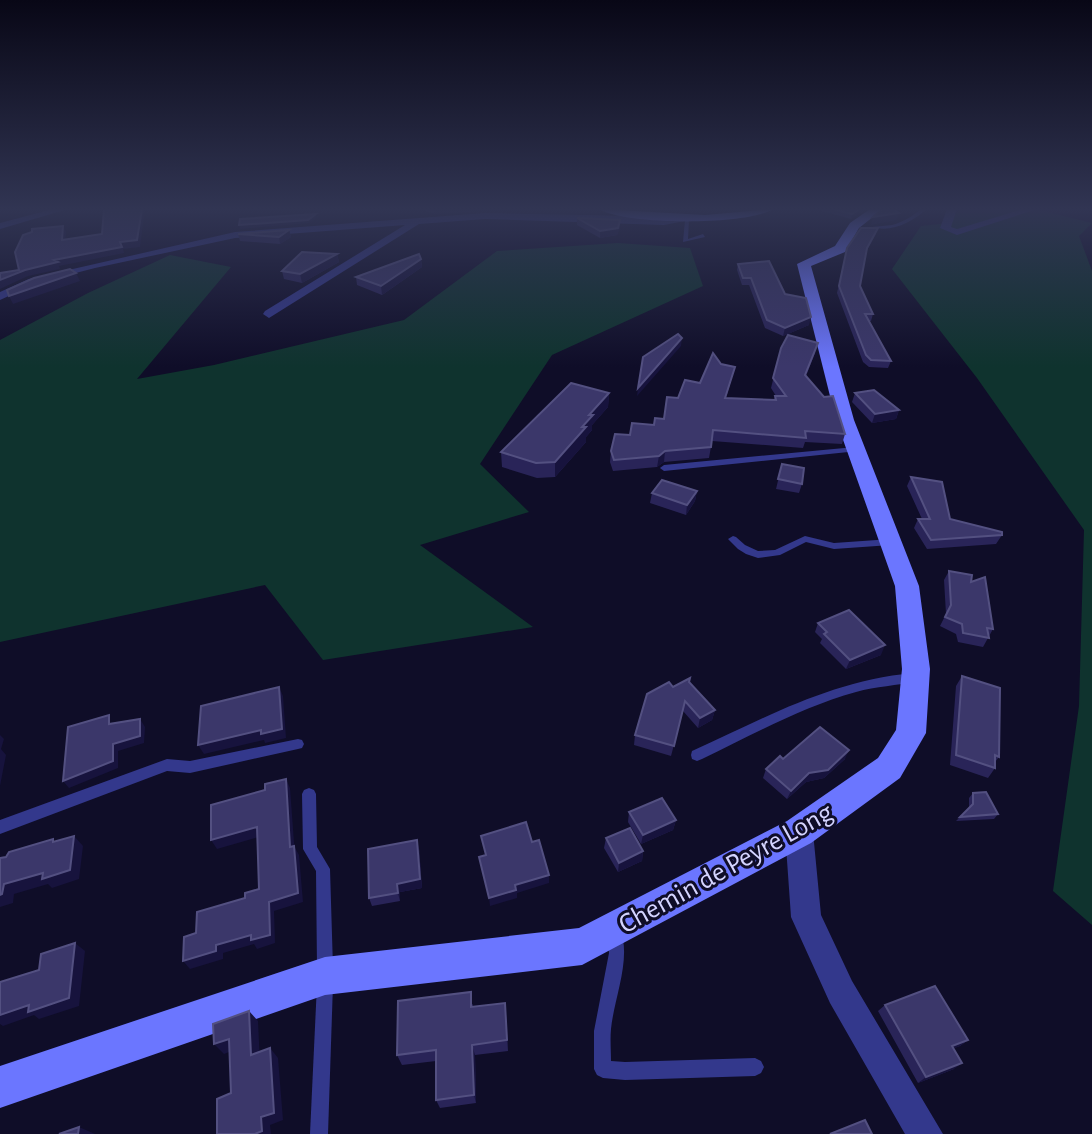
<svg xmlns="http://www.w3.org/2000/svg" width="1092" height="1134" viewBox="0 0 1092 1134" font-family="'Alegreya Sans',sans-serif">
  <rect width="100%" height="100%" fill="#0f0d28"/>
  <g fill="#0f332e">
    <polygon points="960,209 1035,209 1092,223 1079,236 1092,271 1092,925 1053,891 1079,706 1084,530 977,378 892,269 921,226 949,223"/>
    <polygon points="618,243 690,248 703,286 552,355 480,464 529,512 420,545 533,627 323,660 265,585 0,642 0,340 88,293 170,255 231,267 137,379 214,365 404,320 497,251"/>
  </g>
  <g fill="none" stroke-linecap="round" stroke-linejoin="round">
    <g fill="#33388c" fill-rule="evenodd">
      <path d="M922 209H927C912 222 892 233 872 227 878 226 886 226 892 225 904 222 913 215 922 209Z"/>
      <polygon points="687,219 689,220 688,239 703,234 705,237 683,242 685,220"/>
      <polygon points="855,447 859,449 858,451 664,471 660,468 664,465"/>
      <polygon points="733,536 736,537 745,545 758,551 775,550 805,536 834,543 891,539 896,542 891,545 834,549 806,542 780,555 758,558 746,554 738,549 728,539"/>
      <path d="M913 673 917 675 919 678 917 681C897 686 876 686 856 692 802 707 752 735 702 759L697 761 692 759 691 755 692 751C767 717 830 681 913 673Z"/>
      <polygon points="298,739 302,740 304,744 302,748 298,749 190,773 167,771 0,834 0,820 167,759 190,761"/>
      <polygon points="309,788 314,790 316,794 317,847 330,869 333,968 331,974 325,976 319,974 317,968 316,871 303,849 302,794 304,790"/>
      <path d="M615 926 620 929C632 958 614 998 611 1029 610 1039 611 1051 611 1061L625 1062 755 1058 761 1061 764 1067 761 1073 755 1076 625 1080 603 1078 597 1075 594 1069V1031L609 953 607 934 610 929Z"/>
      <polygon points="325,976 331,978 333,984 328,1134 310,1134 317,984 319,978"/>
    </g>
    <g fill="#33388c" fill-rule="evenodd">
      <polygon points="53,209 68,209 0,229 0,223"/>
      <polygon points="947,209 957,209 951,227 957,229 1023,209 1037,209 957,235 940,228"/>
      <polygon points="485,213 685,217 690,220 664,225 485,219 419,224 269,318 263,314 265,311 405,225 235,238 95,268 37,283 0,300 0,292 29,279 235,232"/>
      <polygon points="799,819 809,823 813,832 821,915 852,981 943,1134 905,1134 830,1003 791,917 785,832 789,823"/>
    </g>
    <g fill="#6b76ff" fill-rule="evenodd">
      <path d="M599 209 705 215 773 209C747 226 624 225 599 209Z"/>
      <polygon points="870,209 883,209 859,228 845,252 811,266 854,420 919,586 930,669 926,733 900,778 811,843 582,965 325,995 0,1108 0,1066 325,957 579,928 787,821 878,758 896,730 902,669 895,586 836,420 797,264 835,246 850,223"/>
    </g>
  </g>
  <g fill="#292458">
    <polygon points="421,209 492,209 488,210 435,214"/>
    <polygon points="815,209 865,209 851,219"/>
    <polygon points="577,218 620,220 620,227 617,235 600,238 577,225"/>
    <polygon points="289,230 291,237 280,244 240,241 238,234"/>
    <polygon points="876,234 866,252 860,286 873,314 871,321 869,321 891,361 888,368 869,367 863,362 837,293 847,248"/>
    <polygon points="337,254 339,262 302,283 284,279 282,271"/>
    <polygon points="421,259 422,267 382,295 357,285 356,277"/>
    <polygon points="738,264 785,294 809,325 783,336 765,328 749,285 742,285 737,270"/>
    <polygon points="781,348 815,353 806,376 845,434 842,444 805,442 803,448 712,441 709,458 664,462 657,467 613,471 610,462 611,451 630,435 664,419 700,383 721,364 735,367 726,398 774,400 775,396 776,396 771,388"/>
    <polygon points="609,393 608,407 592,425 592,430 586,437 586,442 555,477 537,478 502,467 501,452"/>
    <polygon points="855,393 899,410 896,419 872,423 852,402"/>
    <polygon points="782,464 802,484 799,493 776,489"/>
    <polygon points="911,477 950,519 1002,535 996,544 927,549 914,528 918,519 922,519 907,486"/>
    <polygon points="697,491 695,501 686,515 650,503 652,493"/>
    <polygon points="949,571 971,582 993,629 983,647 958,642 956,634 940,626 946,614 944,580"/>
    <polygon points="818,623 881,655 846,669 820,643 822,639 815,632"/>
    <polygon points="962,676 999,757 995,762 995,768 988,778 950,765 956,686"/>
    <polygon points="689,682 715,710 712,720 698,728 683,711 671,756 634,745 635,735 673,687"/>
    <polygon points="783,759 845,759 824,778 806,782 787,799 763,778 766,769"/>
    <polygon points="973,793 998,814 994,819 956,821 969,808 969,798"/>
    <polygon points="629,812 676,820 673,830 641,844 628,822"/>
    <polygon points="606,838 643,851 642,861 618,872 604,848"/>
    <polygon points="419,848 422,888 400,892 400,901 372,906 369,898"/>
    <polygon points="473,1004 473,1006 506,1014 508,1051 475,1055 476,1103 440,1108 436,1100 436,1061 402,1065 397,1055"/>
    <polygon points="885,1005 968,1040 960,1046 954,1048 954,1069 918,1083 878,1011"/>
  </g>
  <g fill="#17133d">
    <polygon points="142,209 145,209 140,247 123,249 124,253 59,266 60,269 28,276 0,289 0,280 25,270 54,260 120,242"/>
    <polygon points="434,209 492,209 488,210 435,214"/>
    <polygon points="860,209 865,209 851,219 852,214"/>
    <polygon points="899,213 896,220 871,225 873,217"/>
    <polygon points="316,214 316,218 309,223 240,229 239,225"/>
    <polygon points="620,220 620,227 617,235 600,238 600,231"/>
    <polygon points="63,226 66,232 65,246 62,240"/>
    <polygon points="289,230 291,237 280,244 279,237"/>
    <polygon points="337,254 339,262 302,283 300,274"/>
    <polygon points="421,259 422,267 382,295 381,286"/>
    <polygon points="76,273 80,281 13,304 9,296"/>
    <polygon points="811,317 809,325 783,336 785,328"/>
    <polygon points="682,338 681,346 637,396 638,388"/>
    <polygon points="818,343 815,353 802,385 805,375"/>
    <polygon points="609,393 608,407 592,425 592,430 586,437 586,442 555,477 555,462 582,427 589,415"/>
    <polygon points="899,410 896,419 872,423 875,414"/>
    <polygon points="665,451 664,462 657,467 659,456"/>
    <polygon points="697,491 695,501 686,515 687,505"/>
    <polygon points="885,645 881,655 846,669 850,660"/>
    <polygon points="279,687 283,696 286,738 265,743 264,740 204,754 198,745"/>
    <polygon points="715,710 712,720 698,728 700,718"/>
    <polygon points="140,719 145,727 144,743 118,751 118,768 69,788 63,781 113,744"/>
    <polygon points="0,735 4,739 1,749 6,755 0,786"/>
    <polygon points="849,750 845,759 824,778 806,782 787,799 791,791 809,773"/>
    <polygon points="286,779 290,788 295,856 290,847"/>
    <polygon points="676,820 673,830 641,844 643,835"/>
    <polygon points="257,827 262,836 217,849 211,840"/>
    <polygon points="74,836 83,846 79,879 52,888 48,884 14,894 13,903 0,907 0,895 4,884"/>
    <polygon points="417,840 419,848 422,888 400,892 400,901 398,893 397,884"/>
    <polygon points="294,846 299,855 303,902 274,911 275,943 257,949 254,944 223,953 223,959 190,969 183,961 269,902"/>
    <polygon points="643,851 642,861 618,872 619,863"/>
    <polygon points="549,875 549,883 517,893 517,898 490,906 489,898 515,885"/>
    <polygon points="75,943 85,951 79,1006 39,1019 34,1015 3,1026 0,1024 0,1010 29,1005"/>
    <polygon points="249,1011 258,1021 260,1064 251,1055"/>
    <polygon points="229,1039 239,1048 224,1054 214,1044"/>
    <polygon points="968,1040 960,1046 944,1052 952,1046"/>
    <polygon points="472,1045 475,1055 476,1103 474,1095"/>
    <polygon points="270,1048 278,1058 283,1120 270,1125 271,1134 255,1134 261,1117"/>
    <polygon points="962,1063 954,1069 918,1083 926,1077"/>
    <polygon points="79,1127 95,1134 78,1134"/>
  </g>
  <g fill="#3b376a" stroke="#535081" stroke-width="2">
    <polygon points="104,209 142,209 137,240 120,242 122,247 54,260 58,262 25,270 0,280 0,273 19,270 15,252 23,235 32,232 32,229 63,226 62,240 102,234"/>
    <polygon points="833,209 860,209 852,214"/>
    <polygon points="882,209 893,209 899,213 873,217"/>
    <polygon points="316,214 308,220 239,225 240,219"/>
    <polygon points="577,218 620,220 618,228 600,231"/>
    <polygon points="861,228 878,228 867,248 860,286 873,314 865,314 891,361 871,360 866,355 839,286 847,248"/>
    <polygon points="289,230 279,237 238,234"/>
    <polygon points="302,252 337,254 300,274 282,271"/>
    <polygon points="419,254 421,259 381,286 356,277"/>
    <polygon points="769,261 785,294 806,298 811,317 785,328 767,320 751,278 743,278 738,264"/>
    <polygon points="70,269 76,273 9,296 7,290 34,278"/>
    <polygon points="678,334 682,338 638,388 643,357"/>
    <polygon points="788,335 818,343 805,375 824,397 833,396 845,434 805,431 806,438 713,430 711,447 665,451 659,456 614,460 611,451 615,434 630,435 632,423 654,425 655,418 664,419 667,397 678,398 685,380 700,383 713,353 721,364 735,367 725,398 776,400 775,396 786,396 773,378 781,348"/>
    <polygon points="571,383 609,393 589,415 593,415 582,427 586,427 555,462 536,463 501,452"/>
    <polygon points="874,390 899,410 875,414 855,393"/>
    <polygon points="782,464 804,468 802,484 778,479"/>
    <polygon points="911,477 942,482 950,519 1002,532 1002,535 931,540 918,519 930,519"/>
    <polygon points="662,480 697,491 687,505 652,493"/>
    <polygon points="949,571 972,575 971,582 985,577 993,629 987,628 989,638 963,633 962,624 945,617 951,605"/>
    <polygon points="849,610 885,645 850,660 824,634 827,632 818,623"/>
    <polygon points="962,676 1000,688 999,757 995,755 995,768 956,755"/>
    <polygon points="690,678 689,682 715,710 700,718 685,701 674,746 635,735 647,694 669,682 673,687"/>
    <polygon points="279,687 282,729 261,734 261,730 198,745 201,706"/>
    <polygon points="109,715 109,724 140,719 140,736 113,744 113,761 63,781 68,727"/>
    <polygon points="820,727 849,750 828,770 809,773 791,791 766,769 780,756 783,759"/>
    <polygon points="286,779 290,847 294,846 298,893 269,902 270,935 251,940 251,935 216,945 216,951 183,961 184,937 196,933 197,912 245,898 245,893 259,889 257,827 211,840 211,805 265,790 265,784"/>
    <polygon points="986,792 998,814 960,817 973,804 973,793"/>
    <polygon points="662,798 676,820 643,835 629,812"/>
    <polygon points="526,822 532,842 539,840 549,875 515,885 516,890 489,898 479,857 486,855 481,836"/>
    <polygon points="630,828 643,851 619,863 606,838"/>
    <polygon points="74,836 70,870 42,879 43,873 4,884 2,894 0,895 0,858 6,857 9,852 53,839 53,842"/>
    <polygon points="417,840 420,879 397,884 398,893 369,898 368,849"/>
    <polygon points="75,943 69,998 28,1012 29,1005 0,1015 0,982 39,970 41,954"/>
    <polygon points="935,986 968,1040 952,1046 962,1063 926,1077 885,1005"/>
    <polygon points="471,992 471,1007 505,1003 507,1040 472,1045 474,1095 436,1100 436,1050 397,1055 398,1001"/>
    <polygon points="249,1011 251,1055 270,1048 274,1113 261,1117 262,1131 255,1134 217,1134 217,1099 231,1093 229,1039 214,1044 213,1024"/>
    <polygon points="865,1120 872,1134 830,1134"/>
    <polygon points="79,1127 78,1134 59,1134"/>
  </g>
  <linearGradient id="sky" x2="0" y2="1"><stop stop-color="#080716"/><stop offset="0.57" stop-color="#313553"/><stop offset="1" stop-color="#313553" stop-opacity="0"/></linearGradient>
  <rect width="1092" height="367" fill="url(#sky)"/>
  <g text-anchor="middle" stroke-width="6" stroke-linejoin="round" paint-order="stroke">
    <g font-size="28" fill="#d4d4ff" stroke="#0f0d28">
      <text transform="translate(725 867) rotate(-29)" y="10">Chemin de Peyre Long</text>
    </g>
  </g>
</svg>
